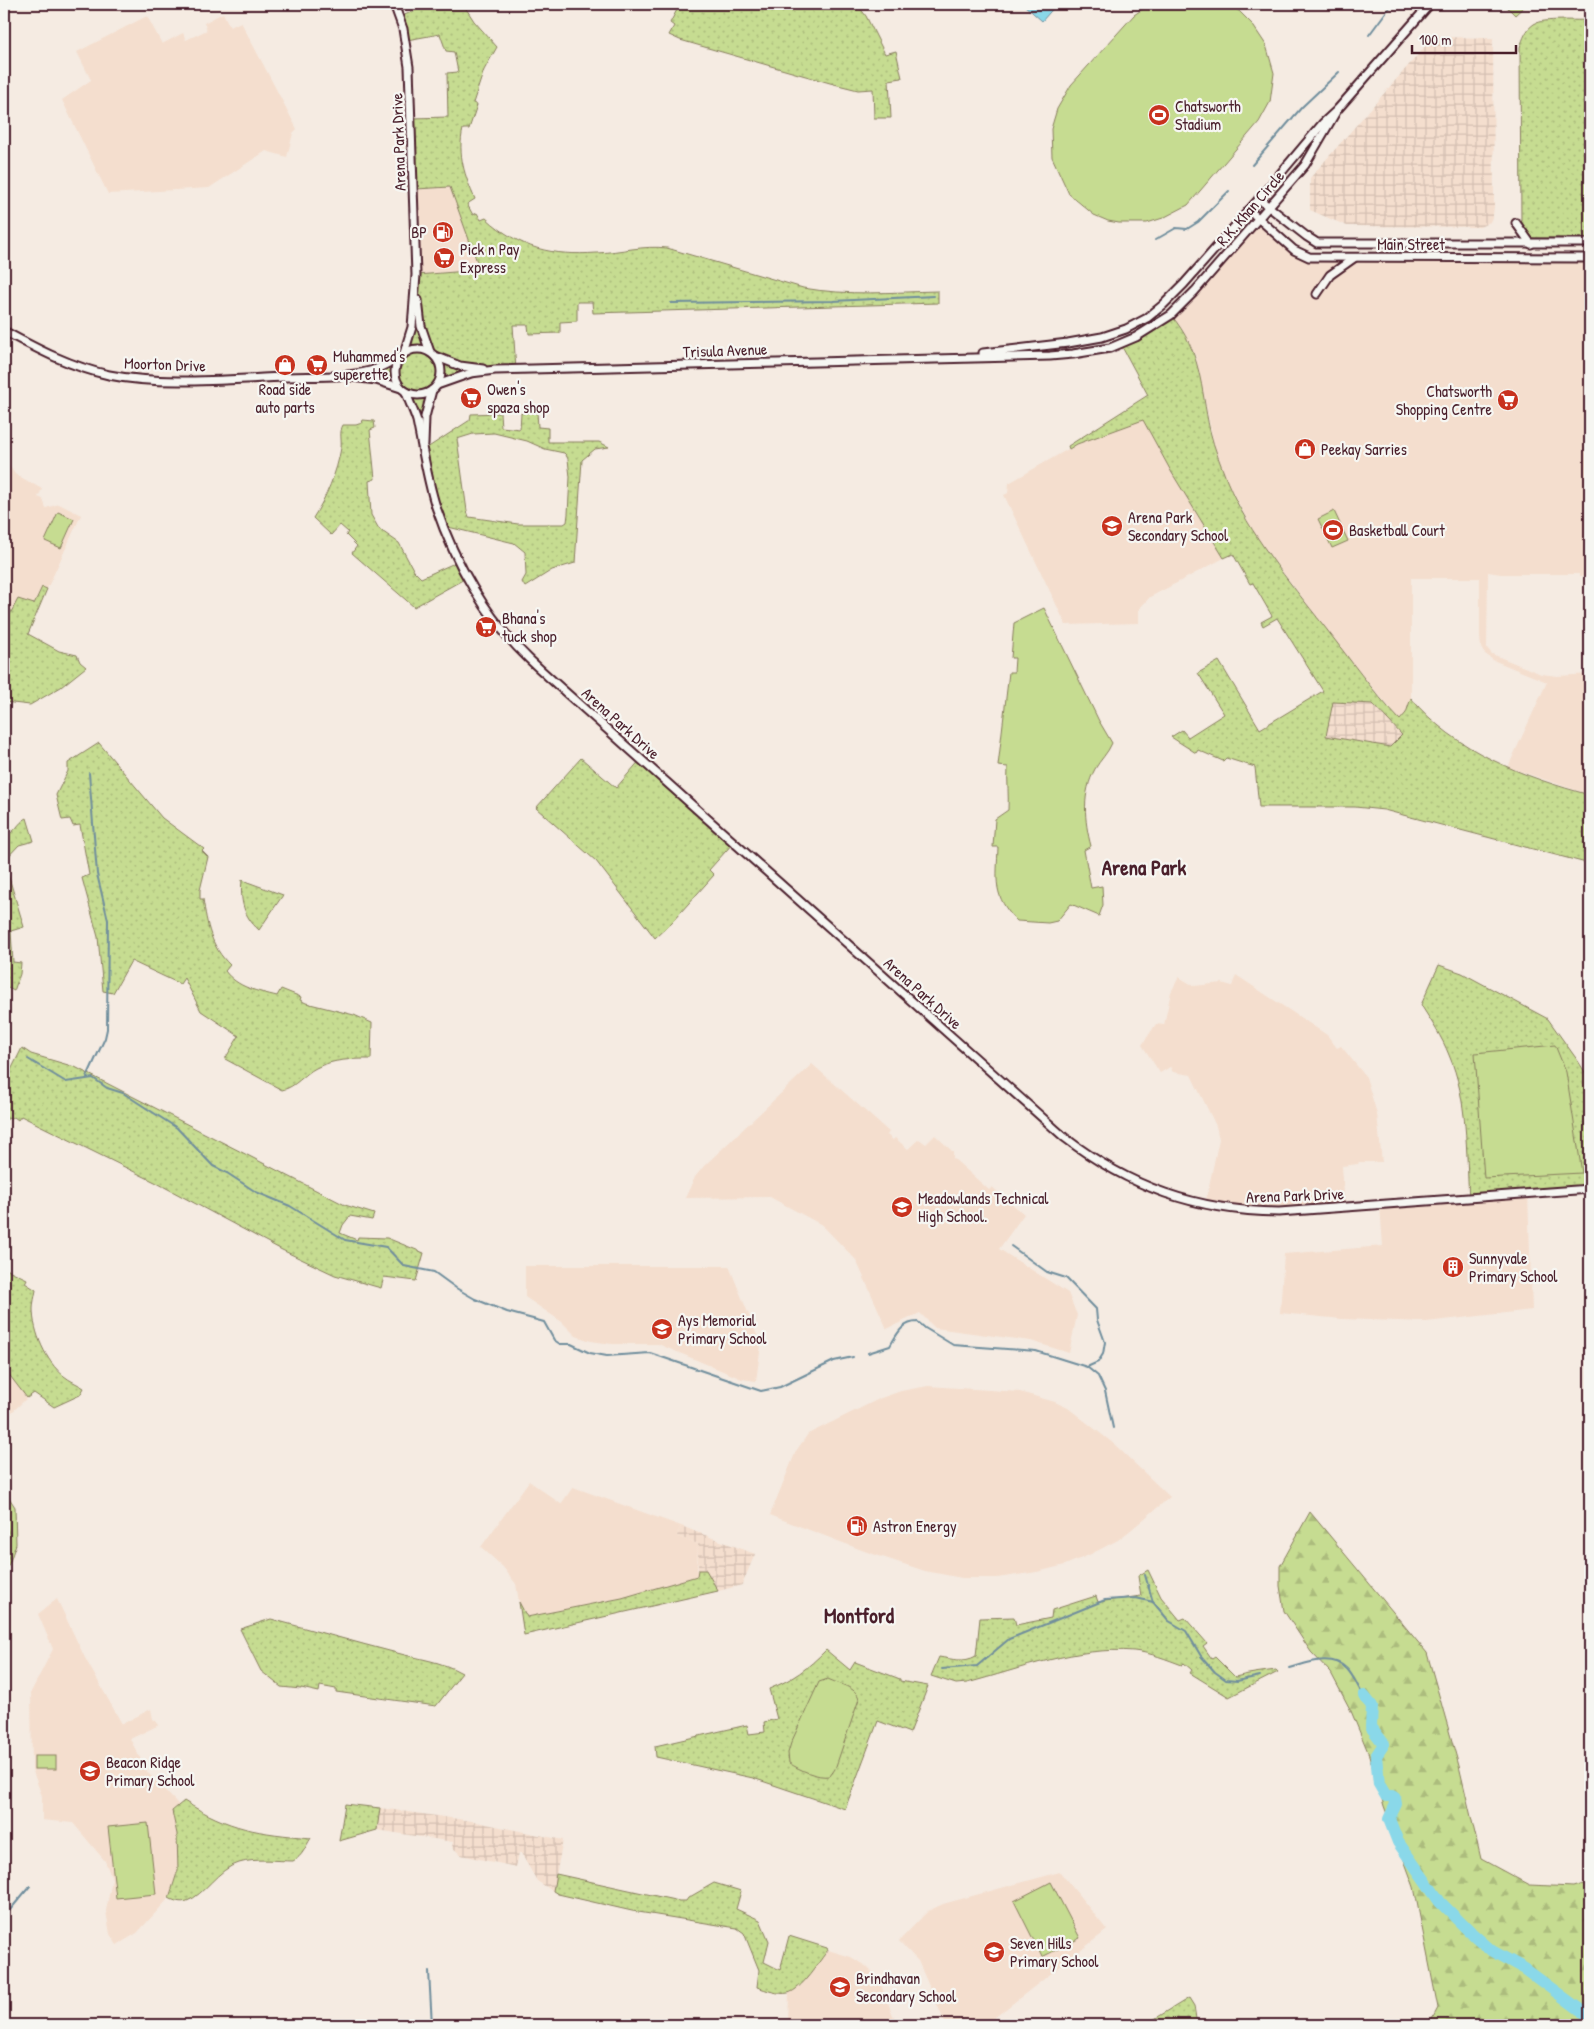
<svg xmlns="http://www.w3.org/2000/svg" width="1594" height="2029" viewBox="0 0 1594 2029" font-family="'Patrick Hand',sans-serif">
  <defs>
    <pattern id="industrial-grid" width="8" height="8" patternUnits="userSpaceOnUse" patternTransform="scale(1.25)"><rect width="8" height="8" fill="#f4dece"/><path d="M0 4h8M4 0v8" fill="none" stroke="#d3beb1"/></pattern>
    <pattern id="green-dots" width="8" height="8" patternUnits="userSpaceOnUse" patternTransform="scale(1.25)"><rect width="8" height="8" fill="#c6dc91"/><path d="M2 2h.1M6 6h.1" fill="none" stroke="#acbc7d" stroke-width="1.8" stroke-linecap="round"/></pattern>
    <pattern id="forest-firs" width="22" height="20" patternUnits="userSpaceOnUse" patternTransform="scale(1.25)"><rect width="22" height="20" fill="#c6dc91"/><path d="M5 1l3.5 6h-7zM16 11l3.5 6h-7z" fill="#acbc7d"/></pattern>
  </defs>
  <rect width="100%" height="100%" fill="#f5ebe2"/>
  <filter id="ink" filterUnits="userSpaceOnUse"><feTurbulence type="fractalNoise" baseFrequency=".02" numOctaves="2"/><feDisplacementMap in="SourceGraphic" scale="10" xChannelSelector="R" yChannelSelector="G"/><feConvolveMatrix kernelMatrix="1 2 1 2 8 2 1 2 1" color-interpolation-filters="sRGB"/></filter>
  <g filter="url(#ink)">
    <g fill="#f4dece">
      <polygon points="223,13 230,27 241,22 297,129 293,133 287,157 266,151 209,188 108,194 62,100 91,80 77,52 147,16 162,44 183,33 186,40 207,30 204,23"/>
      <polygon points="450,187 480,270 417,275 416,189"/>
      <polygon points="1259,219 1293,250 1309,257 1590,258 1590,576 1579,577 1579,574 1501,574 1488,572 1487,648 1492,654 1541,674 1558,676 1590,674 1590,795 1508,767 1547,682 1493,660 1484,653 1481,648 1480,637 1480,578 1411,578 1411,698 1406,713 1401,721 1360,673 1258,540 1227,482 1214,445 1196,357 1182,329 1171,315"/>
      <polygon points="1143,419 1172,473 1224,558 1150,597 1139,609 1139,623 1066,625 1004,495 1008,493 1009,483 1077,444"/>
      <polygon points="4,459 15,474 42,489 38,497 43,499 46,508 59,504 81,515 47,589 42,587 33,605 18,599 9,616 4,620"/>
      <polygon points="1236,975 1327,1035 1337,1048 1341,1046 1366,1077 1377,1114 1382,1162 1359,1162 1358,1164 1342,1166 1345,1208 1294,1211 1205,1205 1219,1139 1216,1126 1191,1075 1173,1072 1170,1067 1160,1073 1142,1045 1156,1024 1164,1025 1171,992 1179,977 1194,986 1222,983 1232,986"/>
      <polygon points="812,1064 889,1132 887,1135 893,1140 895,1138 908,1149 919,1139 926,1144 935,1135 953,1152 953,1158 989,1190 992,1187 1024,1214 999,1249 1068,1293 1077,1315 1069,1353 1031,1341 935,1328 920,1313 887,1329 856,1260 822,1225 770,1197 685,1198 695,1177 704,1166"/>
      <polygon points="1528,1194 1532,1310 1426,1322 1342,1319 1280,1313 1284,1254 1383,1246 1380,1205"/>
      <polygon points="525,1266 729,1266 761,1345 756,1381 742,1379 658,1344 612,1344 591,1341 576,1336 562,1322 525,1297"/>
      <polygon points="4,1368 27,1398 11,1413 4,1402"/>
      <polygon points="928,1386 1020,1392 1055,1402 1068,1408 1114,1444 1170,1497 1132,1529 1118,1540 1089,1555 1065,1565 1037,1572 997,1578 962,1578 925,1571 867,1552 770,1515 796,1451 808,1434 881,1398 901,1391"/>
      <polygon points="529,1481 561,1504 573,1487 681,1526 677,1536 698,1544 697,1576 622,1598 527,1617 519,1602 516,1584 503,1567 481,1547"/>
      <polygon points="57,1599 85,1658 122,1724 151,1709 153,1719 156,1721 159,1725 130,1739 148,1773 179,1805 172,1811 177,1834 178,1870 169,1898 137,1933 117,1945 110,1934 106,1911 112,1879 105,1861 73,1823 42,1820 42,1796 32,1769 31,1692 53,1649 38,1614"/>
      <polygon points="1060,1872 1107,1930 985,2025 946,2025 918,1961 899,1941 928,1911 943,1904"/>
      <polygon points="828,1950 851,1957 867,1967 878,1978 897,2025 788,2025 789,1993 800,1986"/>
    </g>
    <g fill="url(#industrial-grid)">
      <polygon points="1436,34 1441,37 1493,38 1494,206 1493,215 1490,222 1480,227 1347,226 1310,210 1310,178"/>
      <polygon points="1333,701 1373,704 1402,735 1390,747 1326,736"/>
      <polygon points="681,1526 755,1554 742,1585 718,1591 706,1570 698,1570 698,1544 677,1536"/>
      <polygon points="380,1808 472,1821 563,1840 553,1891 537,1881 521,1853 519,1853 516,1867 461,1855 452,1847 453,1842 377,1830"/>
    </g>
    <g fill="url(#green-dots)" stroke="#887e5e" fill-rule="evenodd">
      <path d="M425 4H463L474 21 497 47 484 70 473 103 477 105 469 129H463C457 154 465 177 475 199L467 204 473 215 477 213 481 220 486 218C520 249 552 256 597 253 621 252 643 245 667 248L803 288C848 296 892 292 938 291V303L593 313 592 302H577V321L560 322V333L529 334 528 325H513L516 370 484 372 438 386 433 393 428 406 424 450 470 420 471 414 500 413 501 427 520 429 521 413 537 412 538 427 548 428V442H599L609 447 595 449 582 460 575 563 552 570 525 587 522 582 526 575 525 552 514 543 444 526 406 393C387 379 357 379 334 376L368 371 401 356 411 340 417 321V275L480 270 450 187 416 189 412 118 448 117 447 73 458 72 454 52 446 51 440 34 407 40 400 17 425 6ZM494 433 527 441 545 449 564 453 566 455 568 459 570 477 568 514 567 522 564 524H518L469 517 467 511 457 439 473 434Z"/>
      <polygon points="680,4 857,4 866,16 885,54 896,51 902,78 889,80 891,118 874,118 873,89 858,90 830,83 680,40 669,35 674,26 670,23"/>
      <path d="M1590 20V238H1530L1521 224 1520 47C1523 39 1526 29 1534 24 1543 18 1578 21 1590 20Z"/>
      <path d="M1171 315C1202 352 1200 386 1210 431 1214 448 1221 465 1227 481 1250 536 1288 580 1324 626 1349 658 1372 691 1400 720L1406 713 1411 698C1454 751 1526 778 1590 795V864L1384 810 1355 807H1259L1255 767 1226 758 1223 761 1198 750 1196 753 1171 737 1182 730 1188 737 1224 714 1198 673 1219 661 1260 729 1323 691 1277 618 1263 626 1261 622 1272 616 1253 583 1250 584 1233 554 1224 558 1172 473 1143 420 1077 444 1069 449 1068 446 1148 395 1121 345ZM1333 702 1373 704 1402 735 1390 747 1326 736Z"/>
      <path d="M363 420 374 421 375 428 370 430 375 479 369 481 371 515 379 529 399 543 414 571 421 578 459 561 468 577 414 607 352 553 357 546 346 535 348 532 340 525 331 535 313 518C326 498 337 472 341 448 342 440 339 432 343 425H356L362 423Z"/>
      <polygon points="42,587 47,589 28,634 59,651 77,655 80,662 86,667 61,687 30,705 4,702 4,620 9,616 18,599 34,604"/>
      <path d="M99 743 162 818 204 849 202 851 208 857 200 890V899H203C207 925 211 947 230 965L225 971C238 988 257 991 277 996L281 989 301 997 300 1000 306 1003 354 1015 372 1023 371 1059C353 1059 333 1059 316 1068 304 1074 296 1087 282 1090L225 1059 239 1036 201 1011 184 978 180 984 131 961 113 993 103 991 98 937 82 878 89 875 80 825 73 826 70 819 62 820 56 795 68 771V763Z"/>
      <polygon points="581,758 616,788 641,759 734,842 709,870 714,875 672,922 655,938 596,861 536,808"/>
      <path d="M27 818 34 841 19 845 4 861 24 927 11 931 13 962 21 963 20 974 14 991 4 986V836C17 832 17 823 27 818Z"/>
      <path d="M242 880 283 895 259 930C243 916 240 900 242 880Z"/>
      <path d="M1439 965 1462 973 1548 1019 1578 1061 1590 1080V1188L1469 1199C1466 1151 1468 1099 1449 1055 1442 1037 1431 1021 1421 1005Z"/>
      <polygon points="22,1048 31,1054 75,1067 345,1205 374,1214 372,1220 350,1216 343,1225 340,1233 357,1240 358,1237 387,1238 424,1253 416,1281 384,1277 381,1288 335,1275 282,1250 155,1182 21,1116 18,1120 14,1117 4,1120 4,1084"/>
      <path d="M4 1268 27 1279 25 1283 36 1290C35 1296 33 1303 33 1309 33 1332 46 1362 64 1376 70 1381 78 1384 84 1388L80 1395 54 1407 34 1393 27 1398 4 1368Z"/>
      <polygon points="698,1570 706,1570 718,1591 524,1635 519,1602 527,1617 622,1598 697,1576"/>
      <path d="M1148 1570 1161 1597 1180 1620 1185 1618 1207 1643 1203 1646 1212 1659 1215 1657 1235 1677C1250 1673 1262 1672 1276 1670L1278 1672 1229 1697 1190 1673 1192 1670 1184 1663 1182 1665C1166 1659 1151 1653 1134 1651 1077 1646 1021 1669 967 1683L956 1684 931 1676 939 1657C952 1659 964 1663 976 1656L980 1618 1014 1617 1016 1625 1051 1618 1052 1610 1096 1596 1098 1602 1141 1596 1138 1576Z"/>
      <path d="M271 1619C313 1630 354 1642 397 1653 419 1659 441 1661 462 1673L436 1706 336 1692V1689L320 1686 319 1692 301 1688V1689L281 1687 261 1671 240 1629Z"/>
      <path d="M826 1650 850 1670 855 1662 900 1679V1681L928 1686 910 1733 878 1721 845 1809 753 1778 656 1757 655 1746 747 1725 749 1734 765 1732 764 1722 777 1719 769 1689C794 1679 807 1669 826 1650Z"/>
      <path d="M184 1801C230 1830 258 1833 311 1838 305 1847 303 1856 293 1861 277 1861 255 1858 239 1863 217 1869 205 1895 187 1901 181 1903 174 1901 169 1898L178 1870 177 1834 172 1811Z"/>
      <polygon points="345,1804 380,1808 377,1830 339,1841"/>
      <path d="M556 1874 679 1901H686L688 1898 714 1883 741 1891 736 1909 760 1920 769 1941 764 1962 780 1970 789 1936 827 1948 828 1950C819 1961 802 1990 788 1993 779 1995 766 1990 757 1987L759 1970 744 1933 737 1928 632 1911 558 1894 553 1891Z"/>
      <polygon points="1189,1998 1194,2006 1197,2025 1147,2025 1148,2023"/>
    </g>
    <g fill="url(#forest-firs)" stroke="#887e5e">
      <polygon points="4,1490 15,1507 16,1544 9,1564 4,1570"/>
      <polygon points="1310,1512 1427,1653 1459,1766 1481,1859 1529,1885 1574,1887 1590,1882 1590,2025 1429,2025 1438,2008 1414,1887 1384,1806 1368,1752 1351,1711 1331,1673 1311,1652 1284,1611 1280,1586 1280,1566"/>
    </g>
    <g fill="#c6dc91" stroke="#887e5e">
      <polygon points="1150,4 1227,4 1239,11 1252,24 1266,45 1274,73 1270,102 1259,122 1188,205 1163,218 1147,223 1119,223 1108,221 1094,215 1069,194 1052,157 1051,129 1057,109 1071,85 1134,15"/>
      <polygon points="1504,4 1527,4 1515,15"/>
      <polygon points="1334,511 1348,541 1332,548 1318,519"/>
      <polygon points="58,512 74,519 61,548 45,541"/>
      <path d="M1044 608 1099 721 1112 743C1108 753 1100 760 1095 769 1082 793 1084 820 1091 846L1084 850 1091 888 1102 886 1103 905 1099 916 1071 904 1057 921 1048 923 1017 921C992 896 997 880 998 847H993L995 819 1008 810C1009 795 1007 782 1008 767L998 766 1009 672H1014L1015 658H1011L1014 623Z"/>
      <polygon points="1555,1045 1566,1072 1582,1173 1484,1178 1475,1053"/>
      <path d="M828 1679C838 1684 857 1687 859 1699L835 1769 830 1776C817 1778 800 1770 789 1763L788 1753 791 1743 819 1682Z"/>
      <rect x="34" y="1756" width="22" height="13"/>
      <polygon points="148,1823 156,1894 116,1898 108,1827"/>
      <polygon points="1051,1882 1080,1938 1042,1957 1014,1901"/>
    </g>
    <polygon fill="#8ad8e9" stroke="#708e9d" points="1023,4 1057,4 1042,21"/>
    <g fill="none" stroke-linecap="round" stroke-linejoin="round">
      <g stroke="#708e9d" stroke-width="2">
        <polyline points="1369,35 1392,4"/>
        <polyline points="1252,165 1302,107 1339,72"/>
        <polyline points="1155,240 1176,228 1187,229 1198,222 1229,191"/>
        <polyline points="671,303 833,301 934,296"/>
        <polyline points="4,1056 8,1056"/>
        <polyline points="28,1059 66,1082 93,1078 107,1088 123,1093 177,1128 213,1166 227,1173 256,1192 290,1206 345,1240 386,1247 404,1266 434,1272 456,1288 475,1299 507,1312 544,1322 554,1340 560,1344 571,1344 590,1353 607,1356 650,1353 761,1391 780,1387 834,1361 853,1357"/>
        <polyline points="87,1077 105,1038 107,1029 108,920 97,874 89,773"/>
        <polyline points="1011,1246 1047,1272 1066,1278 1096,1309 1097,1320 1105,1342 1103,1354 1098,1362 1087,1367"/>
        <path d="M868 1353 890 1346C897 1334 902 1322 918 1322L925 1328 953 1345 1036 1351 1087 1367 1098 1376 1105 1391 1113 1428"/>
        <polyline points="1145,1575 1153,1602 1169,1621 1186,1631 1201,1656 1215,1672 1226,1680 1237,1681 1260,1676"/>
        <path d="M1290 1668C1308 1663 1332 1653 1347 1669 1354 1676 1358 1688 1364 1696"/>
        <polyline points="942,1669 977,1666 1009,1639 1105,1600 1136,1598 1153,1602"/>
        <polyline points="4,1917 30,1886"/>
        <polyline points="429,1972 432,2025"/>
      </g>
      <polyline stroke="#8ad8e9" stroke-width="12" points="1364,1696 1372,1706 1371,1727 1384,1744 1376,1756 1379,1784 1386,1796 1392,1796 1395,1798 1396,1804 1389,1819 1398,1842 1440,1902 1467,1929 1492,1951 1525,1969 1590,2017"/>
      <g stroke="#4a1f2b" stroke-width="11">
        <g id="minor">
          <polyline points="394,4 403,29 409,67 416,275 412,327 404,353"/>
          <polyline points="1259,199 1306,236 1317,243 1590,243"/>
          <polyline points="1249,210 1294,250 1309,257 1590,258"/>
          <polyline points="1516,223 1531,244"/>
          <polyline points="1317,294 1330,275 1354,258"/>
          <polyline points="418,300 421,326 430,352"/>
          <path d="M4 331C37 349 71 367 109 375 163 386 231 379 287 377 314 376 344 378 370 371 381 368 391 362 401 356"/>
          <circle cx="418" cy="372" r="23"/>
          <polyline points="983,353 1068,343 1102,337 1126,329 1147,318 1163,305 1184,284 1259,199 1323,123 1337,110 1430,4"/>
          <polyline points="435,356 460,366 483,369"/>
          <polyline points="352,377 376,380 401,388"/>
          <polyline points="437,385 471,373 495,370 1050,356 1073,354 1110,348 1136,337 1171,315 1195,291 1305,165 1337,110"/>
          <path d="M406 392C409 402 414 411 417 421 423 450 427 479 436 507 455 563 486 618 529 659 546 675 563 690 580 705L1064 1137C1129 1187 1196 1211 1279 1212L1590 1189"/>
          <polyline points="424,444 425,417 432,390"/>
        </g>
      </g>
      <use href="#minor" stroke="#f6f6f2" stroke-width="7"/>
    </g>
  </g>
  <defs>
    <g id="stadium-disc" transform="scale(1.125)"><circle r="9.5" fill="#c8321e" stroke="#f6f6f2"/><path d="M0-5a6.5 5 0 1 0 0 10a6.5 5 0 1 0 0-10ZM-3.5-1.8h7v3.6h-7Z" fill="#fff"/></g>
    <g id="fuel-disc" transform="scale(1.125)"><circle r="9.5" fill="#c8321e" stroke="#f6f6f2"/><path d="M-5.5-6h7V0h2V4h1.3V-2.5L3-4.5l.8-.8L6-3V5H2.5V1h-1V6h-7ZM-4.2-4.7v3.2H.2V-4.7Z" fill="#fff"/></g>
    <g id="supermarket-disc" transform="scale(1.125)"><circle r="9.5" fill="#c8321e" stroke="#f6f6f2"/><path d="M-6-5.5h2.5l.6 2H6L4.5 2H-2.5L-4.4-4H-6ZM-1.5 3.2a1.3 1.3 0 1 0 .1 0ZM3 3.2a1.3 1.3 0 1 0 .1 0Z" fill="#fff"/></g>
    <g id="shop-disc" transform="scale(1.125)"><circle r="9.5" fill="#c8321e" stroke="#f6f6f2"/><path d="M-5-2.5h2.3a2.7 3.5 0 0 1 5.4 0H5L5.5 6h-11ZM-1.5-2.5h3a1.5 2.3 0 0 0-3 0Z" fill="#fff"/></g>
    <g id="school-disc" transform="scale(1.125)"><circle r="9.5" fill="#c8321e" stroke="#f6f6f2"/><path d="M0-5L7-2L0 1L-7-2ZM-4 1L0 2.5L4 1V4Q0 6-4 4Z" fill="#fff"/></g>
    <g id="building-disc" transform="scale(1.125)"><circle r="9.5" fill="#c8321e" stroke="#f6f6f2"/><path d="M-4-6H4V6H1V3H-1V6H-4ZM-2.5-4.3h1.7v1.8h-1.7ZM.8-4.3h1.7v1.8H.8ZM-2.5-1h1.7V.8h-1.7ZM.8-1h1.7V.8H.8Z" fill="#fff"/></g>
  </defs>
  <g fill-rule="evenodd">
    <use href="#stadium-disc" x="1159" y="115"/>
    <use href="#fuel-disc" x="443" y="232"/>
    <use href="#supermarket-disc" x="444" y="258"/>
    <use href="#shop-disc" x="285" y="365"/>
    <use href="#supermarket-disc" x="317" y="365"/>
    <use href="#supermarket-disc" x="471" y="398"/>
    <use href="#supermarket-disc" x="1508" y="400"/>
    <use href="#shop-disc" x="1305" y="449"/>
    <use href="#school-disc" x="1112" y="526"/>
    <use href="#stadium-disc" x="1333" y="530"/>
    <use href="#supermarket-disc" x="486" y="627"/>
    <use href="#school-disc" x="902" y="1207"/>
    <use href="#building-disc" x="1453" y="1267"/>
    <use href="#school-disc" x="662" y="1329"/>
    <use href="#fuel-disc" x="857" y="1526"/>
    <use href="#school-disc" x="90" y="1771"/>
    <use href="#school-disc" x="994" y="1952"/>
    <use href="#school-disc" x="840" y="1987"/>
  </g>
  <g text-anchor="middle" stroke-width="4.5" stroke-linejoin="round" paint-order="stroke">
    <g font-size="16" fill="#4a1f2b" stroke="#f6f6f2" text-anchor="start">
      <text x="1175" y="112">Chatsworth<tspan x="1175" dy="18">Stadium</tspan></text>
      <text x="427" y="238" text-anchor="end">BP</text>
      <text x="460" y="255">Pick n Pay<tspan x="460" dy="18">Express</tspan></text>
      <text x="333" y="362">Muhammed's<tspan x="333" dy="18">superette</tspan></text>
      <text x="285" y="395" text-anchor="middle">Road side<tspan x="285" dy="18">auto parts</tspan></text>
      <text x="487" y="395">Owen's<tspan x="487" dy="18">spaza shop</tspan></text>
      <text x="1492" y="397" text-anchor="end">Chatsworth<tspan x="1492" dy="18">Shopping Centre</tspan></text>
      <text x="1321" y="455">Peekay Sarries</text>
      <text x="1128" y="523">Arena Park<tspan x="1128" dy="18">Secondary School</tspan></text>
      <text x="1349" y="536">Basketball Court</text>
      <text x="502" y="624">Bhana's<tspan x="502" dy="18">tuck shop</tspan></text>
      <text x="918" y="1204">Meadowlands Technical<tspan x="918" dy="18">High School.</tspan></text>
      <text x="1469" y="1264">Sunnyvale<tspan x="1469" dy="18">Primary School</tspan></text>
      <text x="678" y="1326">Ays Memorial<tspan x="678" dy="18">Primary School</tspan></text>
      <text x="873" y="1532">Astron Energy</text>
      <text x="106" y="1768">Beacon Ridge<tspan x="106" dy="18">Primary School</tspan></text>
      <text x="1010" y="1949">Seven Hills<tspan x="1010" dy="18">Primary School</tspan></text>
      <text x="856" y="1984">Brindhavan<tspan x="856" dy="18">Secondary School</tspan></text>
    </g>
    <g font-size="16" fill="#4a1f2b" stroke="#f6f6f2">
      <text transform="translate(398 142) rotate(-92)" y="6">Arena Park Drive</text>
      <text transform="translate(1250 208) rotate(-49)" y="6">R.K. Khan Circle</text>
      <text x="1411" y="250">Main Street</text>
      <text transform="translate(725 350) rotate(-2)" y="6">Trisula Avenue</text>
      <text transform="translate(165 364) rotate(2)" y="6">Moorton Drive</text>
      <text transform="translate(621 723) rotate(42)" y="6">Arena Park Drive</text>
      <text transform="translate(923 993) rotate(42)" y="6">Arena Park Drive</text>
      <text transform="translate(1295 1195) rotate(-2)" y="6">Arena Park Drive</text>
    </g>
    <g font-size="21" font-weight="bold" fill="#4a1f2b" stroke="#f6f6f2">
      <text x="1144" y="875">Arena Park</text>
      <text x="859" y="1623">Montford</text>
    </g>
  </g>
  <rect width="1594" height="2029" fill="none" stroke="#f6f6f2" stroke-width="20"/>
  <rect x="10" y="10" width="1574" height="2009" fill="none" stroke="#4a1f2b" stroke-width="2" filter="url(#ink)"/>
  <path d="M1412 45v8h104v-8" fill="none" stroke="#4a1f2b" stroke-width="2.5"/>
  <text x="1419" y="45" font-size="15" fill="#4a1f2b" stroke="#f6f6f2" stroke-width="4" paint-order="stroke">100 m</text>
</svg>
